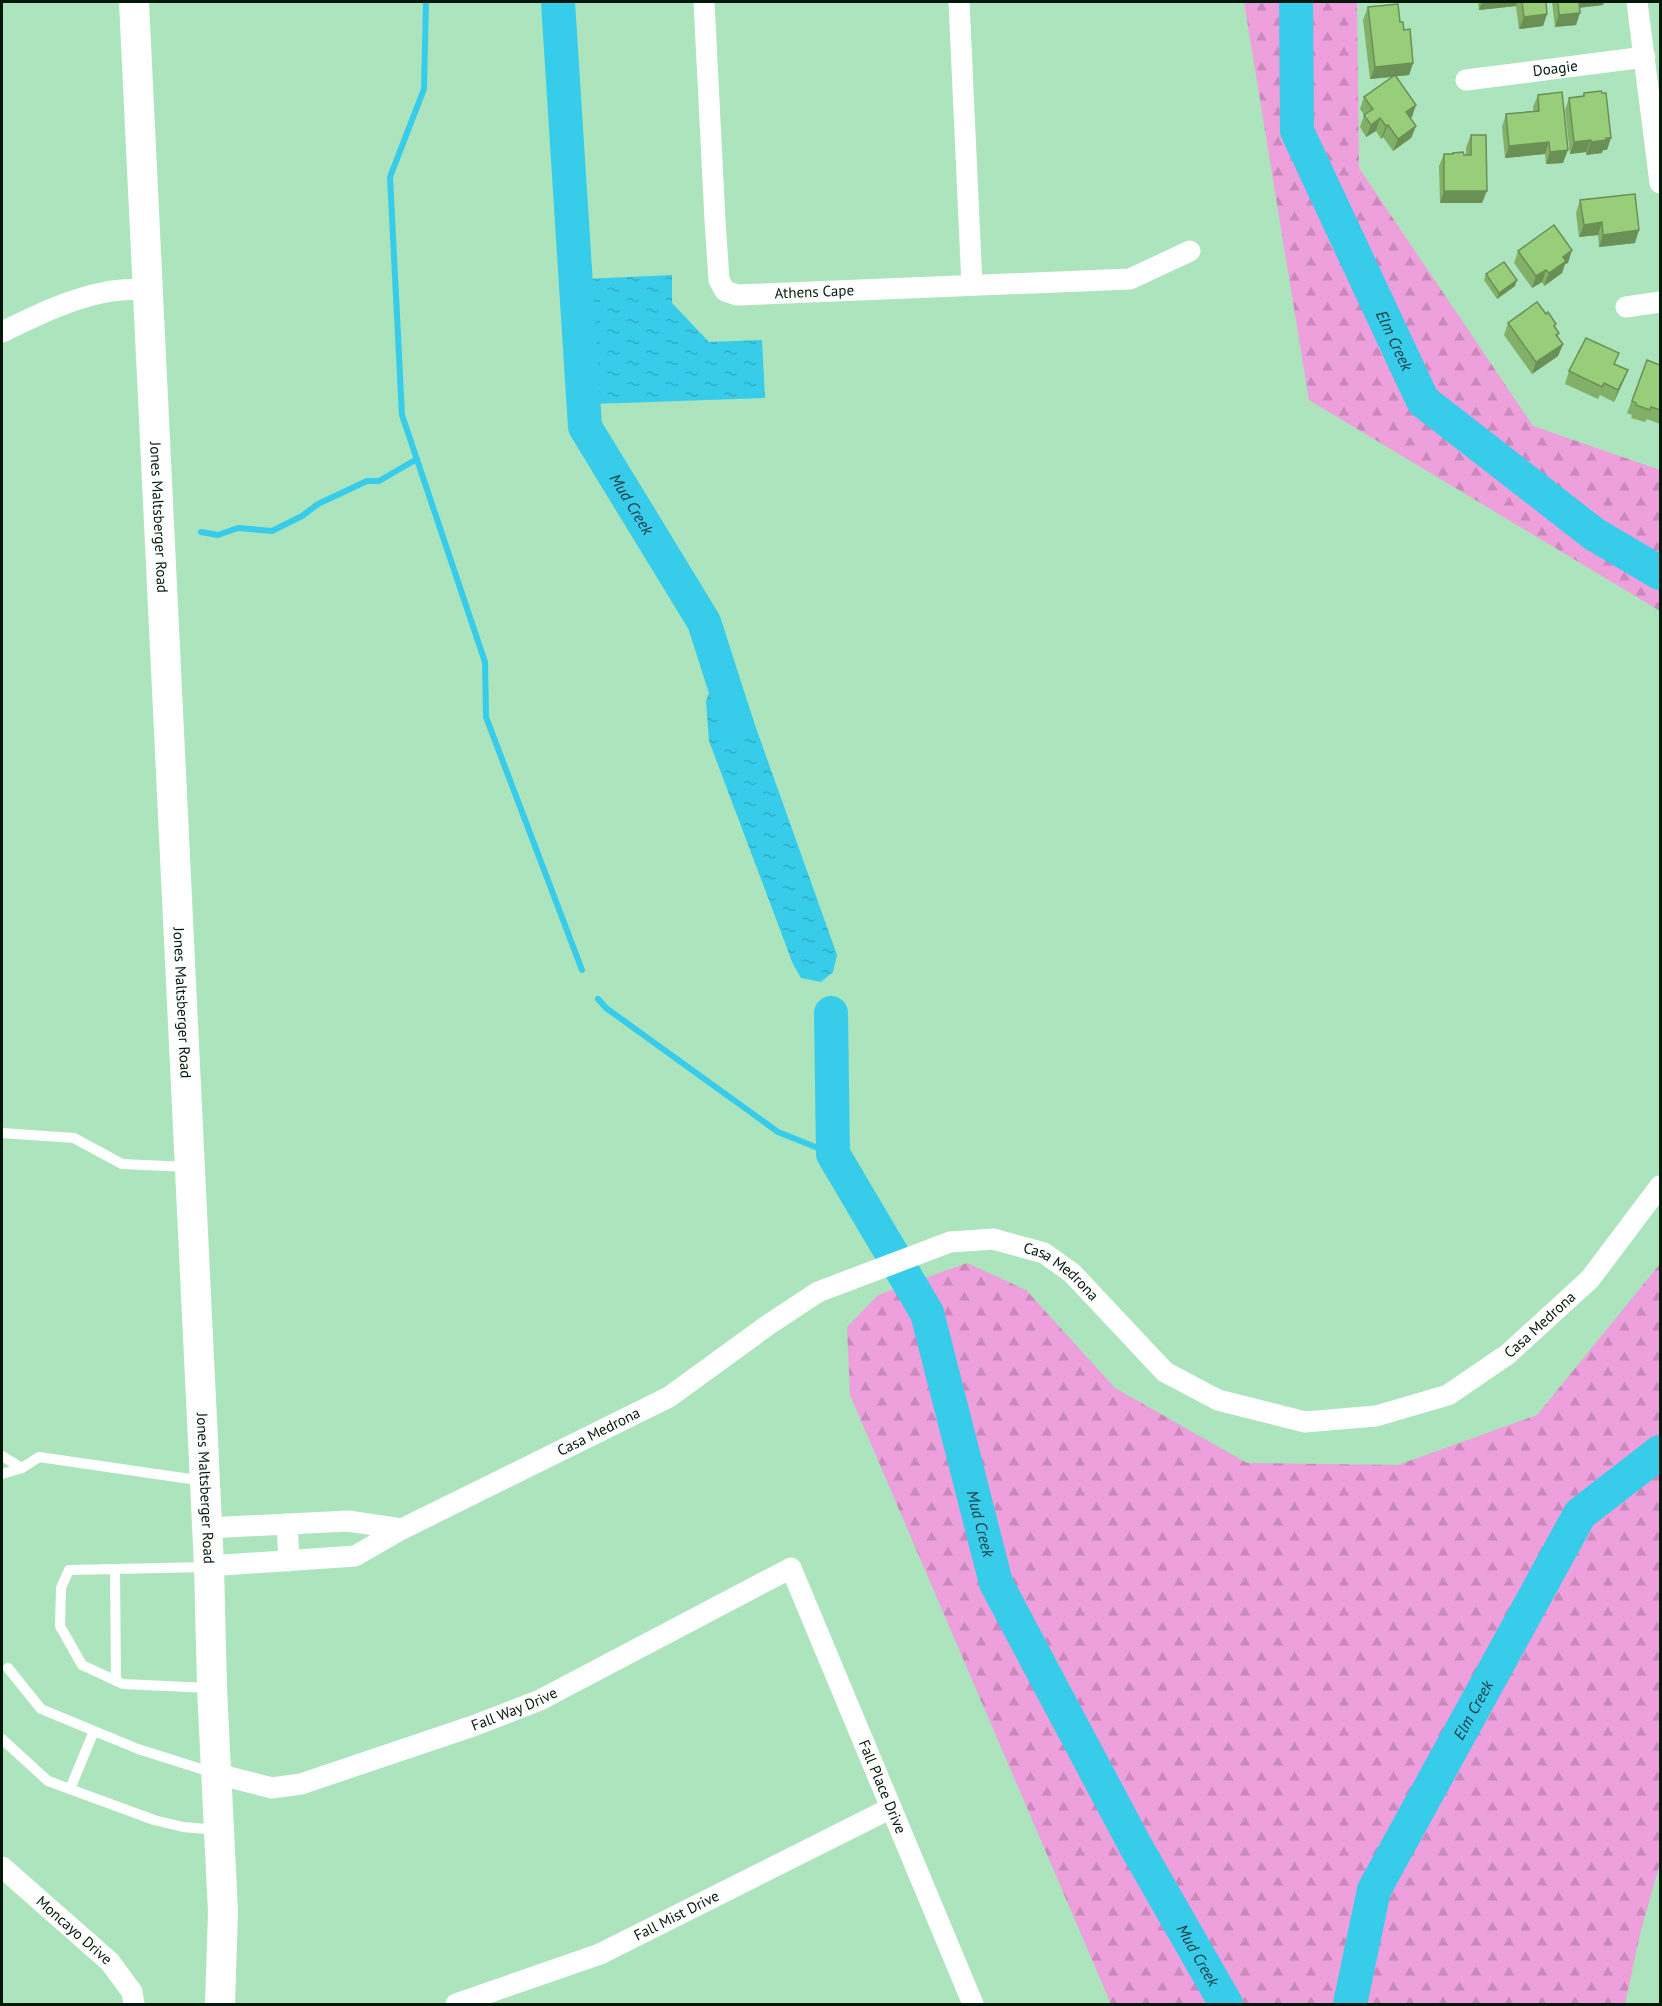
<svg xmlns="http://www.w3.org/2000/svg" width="1662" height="2006" viewBox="0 0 1662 2006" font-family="'PT Sans',sans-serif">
  <defs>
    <pattern id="forest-firs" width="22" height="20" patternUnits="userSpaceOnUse" patternTransform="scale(1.5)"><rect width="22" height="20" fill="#eda0dc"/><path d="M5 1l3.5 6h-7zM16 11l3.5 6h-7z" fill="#ca89bb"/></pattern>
    <pattern id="water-ripples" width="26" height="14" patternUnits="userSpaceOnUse" patternTransform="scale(1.5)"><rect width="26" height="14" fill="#36ccea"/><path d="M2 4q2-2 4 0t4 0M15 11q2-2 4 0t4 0" fill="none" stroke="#2eaec7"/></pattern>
  </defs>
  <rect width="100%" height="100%" fill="#ace4be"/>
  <g fill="url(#forest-firs)">
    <polygon points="1244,2 1357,2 1359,168 1533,426 1660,470 1660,611 1309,400"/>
    <polygon points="967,1263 1026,1290 1115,1388 1247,1463 1398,1465 1537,1415 1660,1264 1660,1863 1640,1934 1625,2004 1111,2004 850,1395 847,1327 878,1295"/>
  </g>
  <g fill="url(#water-ripples)">
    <polygon points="672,275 672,303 709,342 762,340 765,398 593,404 584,279"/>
    <polygon points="730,679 745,697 837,955 833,972 821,982 801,978 793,964 709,741 706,701 712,685"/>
  </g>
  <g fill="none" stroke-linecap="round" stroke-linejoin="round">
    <g stroke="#36ccea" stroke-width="6">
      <polyline points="426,2 424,89 390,177 402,415 485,662 486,717 582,970"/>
      <polyline points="201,532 218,535 238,528 272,531 302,516 318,504 367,481 379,481 417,459"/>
      <polyline points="598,999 606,1008 778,1132 833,1154"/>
    </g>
    <g stroke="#36ccea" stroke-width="34">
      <path id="s1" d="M558 2 585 427 704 622 737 725"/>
      <path id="s2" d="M1296 2 1297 131 1423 401 1594 534 1660 573"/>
      <path id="s3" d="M831 1013 833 1154 927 1313 996 1583 1135 1845 1226 2004"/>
      <path id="s4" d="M1350 2004 1374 1890 1580 1514 1660 1452"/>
    </g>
    <g stroke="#fff" stroke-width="10">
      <polyline points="2,1133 74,1138 122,1164 189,1167"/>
      <polyline points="2,1456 22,1468"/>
      <polyline points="2,1474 22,1468 39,1457 204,1481"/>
      <polyline points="207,1567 69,1570 61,1588 60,1626 82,1665 123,1684 209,1688"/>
      <polyline points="115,1570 116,1681"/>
      <polyline points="8,1668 41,1709 138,1749 214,1773"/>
      <polyline points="2,1739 48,1781 154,1820 183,1827 218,1830"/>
      <polyline points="70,1789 94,1731"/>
    </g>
    <g stroke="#fff" stroke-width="21">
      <path id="s5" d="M704 2 715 220 719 280 725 291 737 295 1130 279 1190 251"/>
      <polyline points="959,2 972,285"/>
      <polyline points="1637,2 1660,183"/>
      <path id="s6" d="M1466 80 1645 57"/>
      <polyline points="1626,307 1660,302"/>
      <path d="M2 332C35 316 69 299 106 292 119 289 134 290 148 289"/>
      <polyline points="287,1524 289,1561"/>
      <polyline points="207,1528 348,1521 402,1529"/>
      <path id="s7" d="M209 1566 355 1556 402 1529 669 1397 768 1325 818 1292 950 1242 993 1239 1044 1253 1072 1273 1165 1372 1218 1400 1305 1422 1376 1416 1448 1395 1508 1354 1590 1279 1660 1186"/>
      <path id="s8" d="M217 1774 272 1788 301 1784 473 1726 540 1700 791 1568 973 2004"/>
      <path id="s9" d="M2 1867 110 1962 132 1992 134 2004"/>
      <path id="s10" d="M456 2004 600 1954 891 1808"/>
    </g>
    <path stroke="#fff" stroke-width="30" id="s11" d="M134 2 209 1566 212 1688 223 1912 220 2004"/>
  </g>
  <g fill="#83b068">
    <polygon points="1478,2 1546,2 1547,14 1543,26 1519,29 1516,6 1479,10"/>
    <polygon points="1552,2 1604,2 1603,5 1580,8 1576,25 1555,27"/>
    <polygon points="1368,7 1400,22 1404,30 1413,63 1409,75 1396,76 1412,117 1410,118 1416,126 1411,138 1393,151 1383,137 1381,139 1376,131 1366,137 1360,127 1364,115 1360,109 1364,97 1393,77 1370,79 1363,20"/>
    <polygon points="1584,93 1607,150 1603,150 1602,153 1586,155 1586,152 1570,154 1565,110 1569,98 1583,96"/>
    <polygon points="1538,95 1563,163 1546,164 1545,154 1505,158 1502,127 1506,114 1534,112 1533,107"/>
    <polygon points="1471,135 1482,203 1440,203 1439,166 1444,154 1466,155 1466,147"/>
    <polygon points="1580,200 1635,243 1599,247 1598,235 1579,237 1576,213"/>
    <polygon points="1518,251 1568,263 1565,264 1562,273 1544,286 1542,282 1532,288 1514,263"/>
    <polygon points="1486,274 1515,286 1497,299 1484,280"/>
    <polygon points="1508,323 1555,327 1559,333 1558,337 1563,344 1558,356 1532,374 1504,335"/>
    <polygon points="1647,360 1660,365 1660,424 1647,419 1645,422 1631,418 1632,415 1627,413"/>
    <polygon points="1615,364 1628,370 1623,382 1614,402 1600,395 1598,399 1565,384 1569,371"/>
  </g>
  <g fill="#6a9055">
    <polygon points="1482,2 1518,2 1516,6 1479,10"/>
    <polygon points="1577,2 1604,2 1603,5 1574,8"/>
    <polygon points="1580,13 1576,25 1555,27 1559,15"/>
    <polygon points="1547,14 1543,26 1519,29 1524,17"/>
    <polygon points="1413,63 1409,75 1370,79 1375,67"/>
    <polygon points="1416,105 1412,117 1402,124 1406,112"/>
    <polygon points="1380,118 1376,131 1366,137 1371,125"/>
    <polygon points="1388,125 1383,137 1381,139 1386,126"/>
    <polygon points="1416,126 1411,138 1393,151 1398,139"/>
    <polygon points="1606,138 1611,138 1607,150 1603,150 1602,153 1586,155 1591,142"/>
    <polygon points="1591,140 1586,152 1570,154 1574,142"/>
    <polygon points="1549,142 1545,154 1505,158 1509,146"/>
    <polygon points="1568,150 1563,163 1546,164 1550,152"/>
    <polygon points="1444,191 1487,191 1482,203 1440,203"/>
    <polygon points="1602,222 1598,235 1579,237 1584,225"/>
    <polygon points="1639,230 1635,243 1599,247 1603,235"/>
    <polygon points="1572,250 1568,263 1565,264 1562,273 1544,286 1549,273 1563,257"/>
    <polygon points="1546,270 1542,282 1532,288 1536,276"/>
    <polygon points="1517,280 1515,286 1497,299 1499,293"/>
    <polygon points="1563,344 1558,356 1532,374 1536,362"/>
    <polygon points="1628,370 1623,382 1614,402 1618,390"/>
  </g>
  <g fill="#98cd79" stroke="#6a9055" stroke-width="1.5">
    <polygon points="1522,2 1546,2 1547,14 1524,17"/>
    <polygon points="1558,2 1579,2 1580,13 1559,15"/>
    <polygon points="1398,4 1400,22 1403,22 1404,30 1410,29 1413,63 1375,67 1368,7"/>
    <polygon points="1395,75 1416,105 1406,112 1416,126 1398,139 1388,125 1386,126 1380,118 1371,125 1364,115 1373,109 1364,97"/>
    <polygon points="1601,91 1602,93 1606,93 1611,138 1606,138 1606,140 1591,142 1591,140 1574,142 1569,98 1584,96 1584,93"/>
    <polygon points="1562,92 1568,150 1550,152 1549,142 1509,146 1506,114 1539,111 1538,95"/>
    <polygon points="1471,135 1486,135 1487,191 1444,191 1444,154 1453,154 1453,153 1463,152 1464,155 1471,155"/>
    <polygon points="1635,194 1639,230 1603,235 1602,222 1584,225 1580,200"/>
    <polygon points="1554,225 1572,250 1563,257 1566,261 1549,273 1546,270 1536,276 1518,251"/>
    <polygon points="1504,262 1517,280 1499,293 1486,274"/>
    <polygon points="1537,302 1546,314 1548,312 1556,324 1554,326 1559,333 1556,335 1563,344 1536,362 1508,323"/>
    <polygon points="1586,338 1619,353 1614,364 1628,370 1618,390 1604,383 1602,387 1569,371"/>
    <polygon points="1647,360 1660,365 1660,410 1651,407 1650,410 1636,405 1636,403 1632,401"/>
  </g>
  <g text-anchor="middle" stroke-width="4.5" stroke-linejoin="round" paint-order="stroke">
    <g font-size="15" fill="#03180b" stroke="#b9f1cb">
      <text dy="5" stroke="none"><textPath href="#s6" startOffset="90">Doagie</textPath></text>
      <text dy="5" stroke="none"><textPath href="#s5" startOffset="381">Athens Cape</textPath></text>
      <text dy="5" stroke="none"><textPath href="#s11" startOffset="516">Jones Maltsberger Road</textPath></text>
      <text dy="5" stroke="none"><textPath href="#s11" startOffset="1002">Jones Maltsberger Road</textPath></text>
      <text dy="5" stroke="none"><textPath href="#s7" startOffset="942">Casa Medrona</textPath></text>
      <text dy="5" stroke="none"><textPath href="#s7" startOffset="1500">Casa Medrona</textPath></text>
      <text dy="5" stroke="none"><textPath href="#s7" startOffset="420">Casa Medrona</textPath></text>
      <text dy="5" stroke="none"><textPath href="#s11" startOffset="1488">Jones Maltsberger Road</textPath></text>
      <text dy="5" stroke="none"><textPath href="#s8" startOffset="312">Fall Way Drive</textPath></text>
      <text dy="5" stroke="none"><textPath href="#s8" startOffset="860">Fall Place Drive</textPath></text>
      <text dy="5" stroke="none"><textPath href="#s10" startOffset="238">Fall Mist Drive</textPath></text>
      <text dy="5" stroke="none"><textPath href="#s9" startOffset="96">Moncayo Drive</textPath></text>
    </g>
    <g font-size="16" font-style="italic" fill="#1f373d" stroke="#b9f1cb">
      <text dy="6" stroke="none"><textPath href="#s2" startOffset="360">Elm Creek</textPath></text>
      <text dy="6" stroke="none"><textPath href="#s1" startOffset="516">Mud Creek</textPath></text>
      <text dy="6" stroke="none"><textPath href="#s3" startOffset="543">Mud Creek</textPath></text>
      <text dy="6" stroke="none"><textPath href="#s4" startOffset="322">Elm Creek</textPath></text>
      <text dy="6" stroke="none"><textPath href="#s3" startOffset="1028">Mud Creek</textPath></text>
    </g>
  </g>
  <rect width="1662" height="2006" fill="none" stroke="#03180b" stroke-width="6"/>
</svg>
